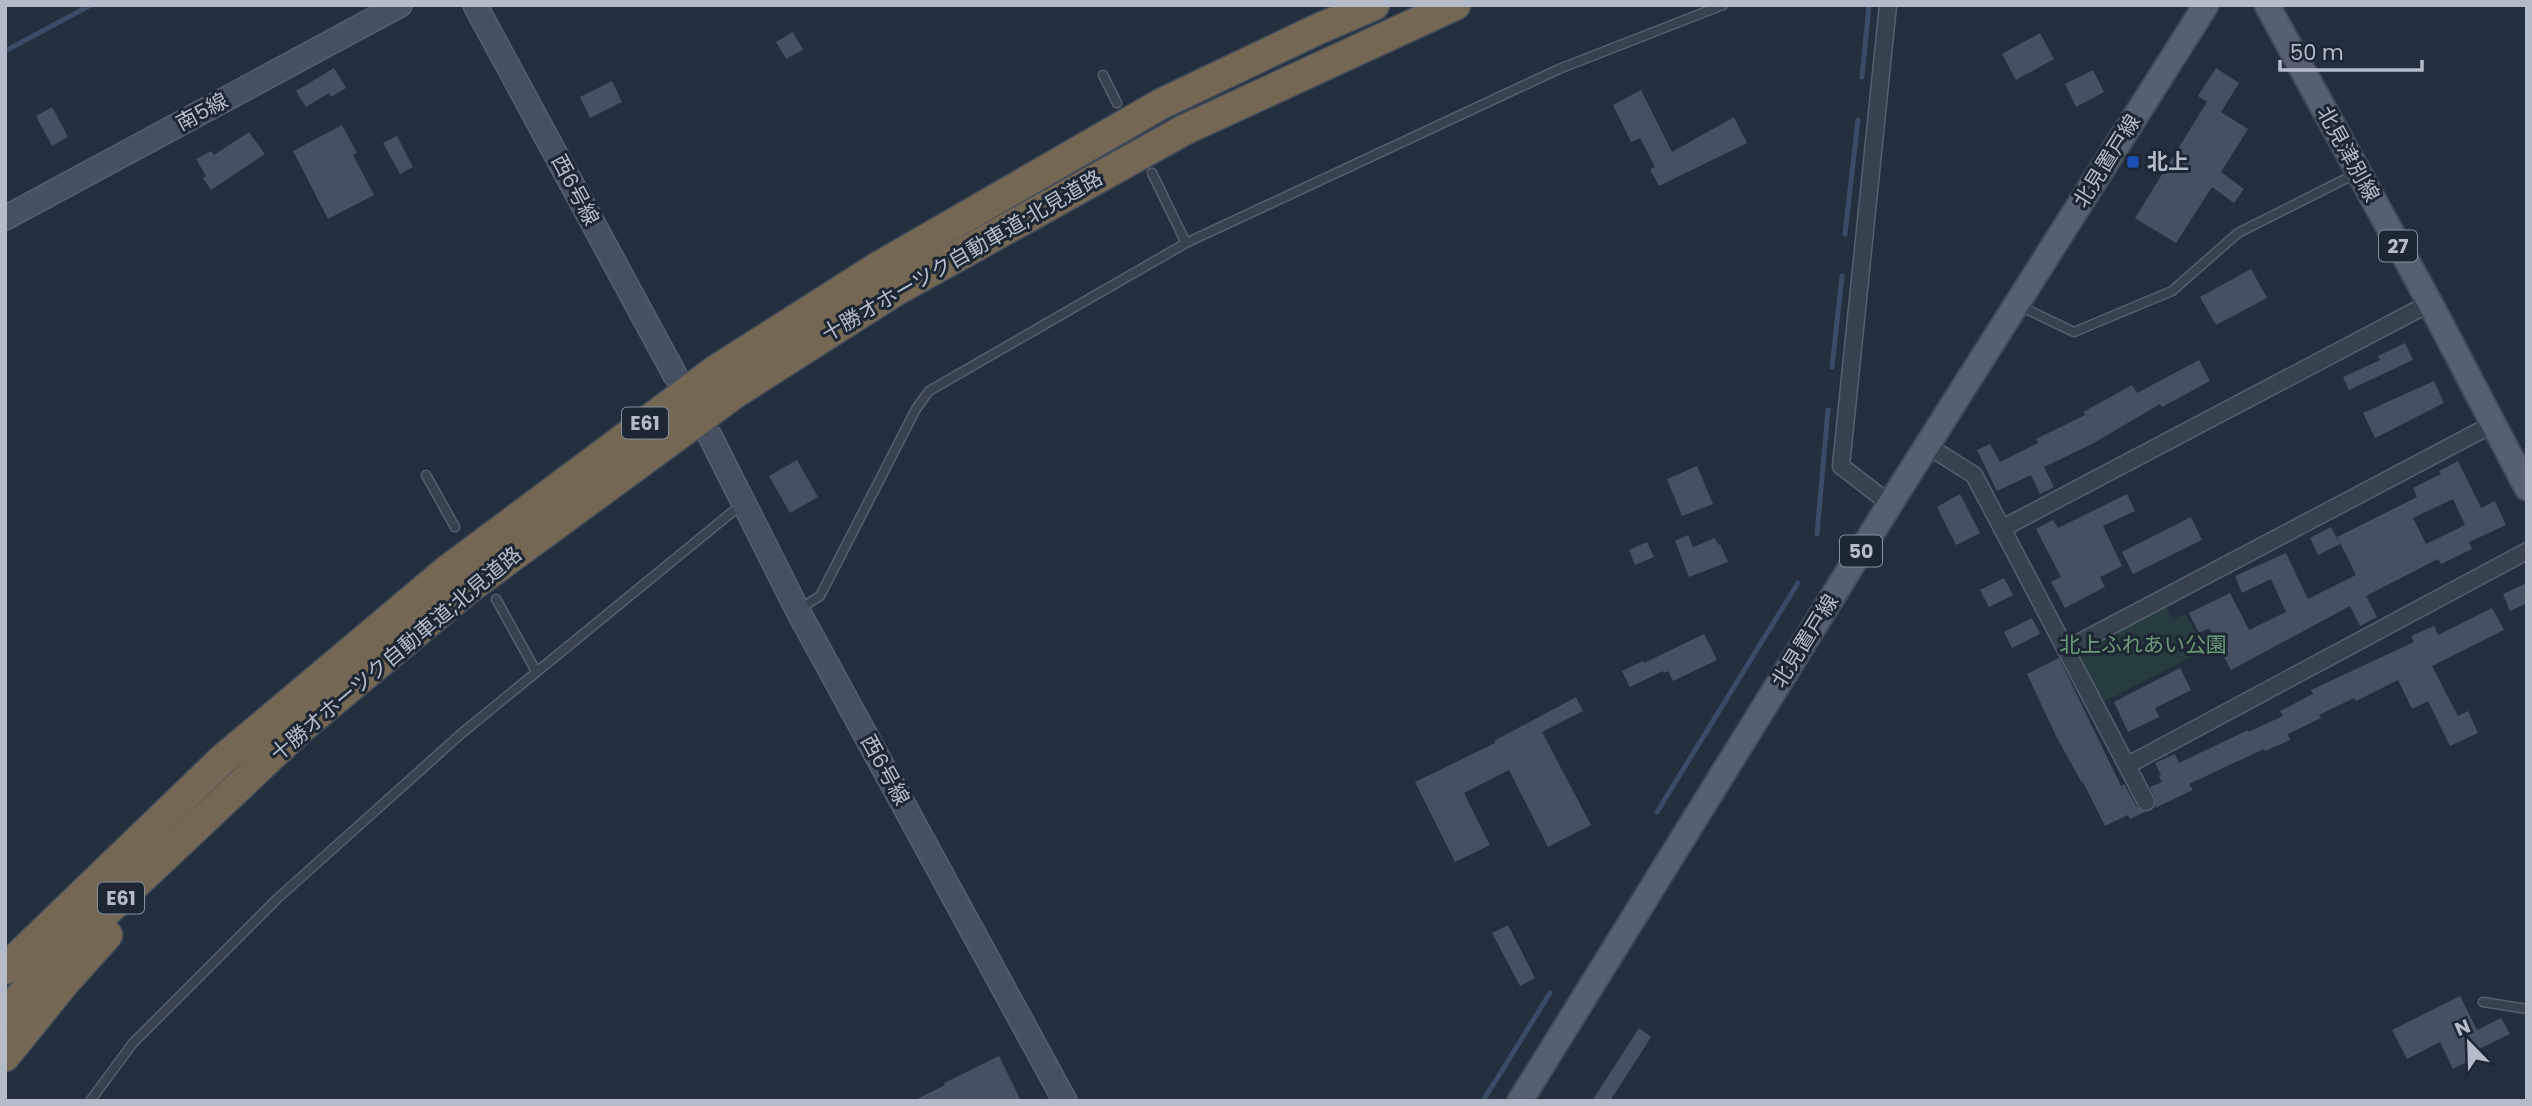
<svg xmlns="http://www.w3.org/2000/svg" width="2532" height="1106" viewBox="0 0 2532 1106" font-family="Poppins,'Noto Sans JP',sans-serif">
  <rect width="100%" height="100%" fill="#242f3e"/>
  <polygon fill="#263c3f" points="2161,599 2173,620 2185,614 2205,650 2097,705 2067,649"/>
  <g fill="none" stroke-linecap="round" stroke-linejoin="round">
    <g stroke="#394c67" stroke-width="5">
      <polyline points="5,51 91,5"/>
      <polyline points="1862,77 1869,5"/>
      <polyline points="1845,234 1858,120"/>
      <polyline points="1832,367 1842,276"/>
      <polyline points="1817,534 1828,410"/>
      <polyline points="1657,812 1798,583"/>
      <polyline points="1483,1101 1550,993"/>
    </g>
  </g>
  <g fill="#455162" fill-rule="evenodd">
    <polygon points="793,32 803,50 786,59 776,42"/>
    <polygon points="2040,33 2054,59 2016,80 2002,54"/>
    <polygon points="334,68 346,88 331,97 329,93 306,107 296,91"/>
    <polygon points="2216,68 2239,83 2221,112 2248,129 2221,172 2244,189 2234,203 2212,187 2176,243 2135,218 2207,102 2198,96"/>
    <polygon points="2093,70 2104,92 2076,107 2065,84"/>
    <polygon points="612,81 622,102 590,118 580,97"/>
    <polygon points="1641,90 1672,152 1734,117 1747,143 1659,186 1650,169 1655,167 1640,138 1631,142 1613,105"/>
    <polygon points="52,107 68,137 52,146 36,116"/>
    <polygon points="342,125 357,153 353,155 374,195 328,219 293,151"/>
    <polygon points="249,132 265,154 211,190 203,178 206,176 196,159 211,151 214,155"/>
    <polygon points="397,136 413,167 400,174 383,143"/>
    <polygon points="2251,269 2267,298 2216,325 2200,297"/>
    <polygon points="2405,343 2413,360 2349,390 2343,377 2380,360 2378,356"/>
    <polygon points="2199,360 2210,381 2162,407 2160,404 2092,444 2044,467 2054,487 2040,494 2031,475 1997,491 1977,450 1990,444 2000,462 2038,443 2036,439 2085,415 2083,412 2132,385 2137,393"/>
    <polygon points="2434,381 2444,403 2375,438 2363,413"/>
    <polygon points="797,460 818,497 790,513 769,476"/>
    <path d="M2458 461 2481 508 2495 501 2506 525 2469 542 2472 549 2441 564 2438 559 2366 596 2377 617 2360 626 2350 606 2231 670 2209 628 2199 633 2189 613 2230 593 2249 630 2286 612 2271 579 2242 593 2235 576 2286 553 2308 599 2356 575 2337 537 2417 497 2413 488 2441 474 2439 471ZM2453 499 2465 525 2426 544 2413 518Z"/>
    <polygon points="1697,466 1713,504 1682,516 1667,479"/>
    <polygon points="1960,494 1980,533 1956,545 1937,507"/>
    <polygon points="2127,494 2135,511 2103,526 2122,566 2100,577 2105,587 2065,608 2051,582 2061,577 2036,529 2053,520 2058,528"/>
    <polygon points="2191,517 2202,540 2133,574 2122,552"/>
    <polygon points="2331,527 2340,544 2318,555 2310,538"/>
    <polygon points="1688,535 1693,547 1715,538 1718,545 1720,544 1728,562 1689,577 1675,541"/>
    <polygon points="1647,542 1654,557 1635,565 1629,550"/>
    <polygon points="2004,578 2013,595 1989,607 1980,590"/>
    <polygon points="2527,583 2527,603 2510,611 2503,594"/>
    <polygon points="2492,608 2504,630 2432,666 2458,716 2468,711 2478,733 2450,746 2428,701 2412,709 2398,680 2356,701 2354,698 2319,715 2321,718 2288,734 2290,740 2265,751 2264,749 2189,784 2193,790 2155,808 2156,802 2150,787 2162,782 2159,776 2161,775 2155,763 2175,754 2179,763 2248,730 2248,732 2283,716 2280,711 2313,694 2311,690 2414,642 2411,636 2434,626 2438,635"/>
    <polygon points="2032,618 2040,634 2012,648 2004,632"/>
    <polygon points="1704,634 1717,660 1673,681 1668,671 1664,673 1663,671 1630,687 1622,671 1643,661 1644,663"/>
    <polygon points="2059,658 2121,786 2124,784 2137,807 2145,812 2130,819 2128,815 2105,826 2083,782 2082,783 2057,738 2027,674"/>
    <polygon points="2180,668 2191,690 2155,708 2159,717 2128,732 2114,702"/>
    <polygon points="1576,697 1583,711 1542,732 1591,825 1548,847 1509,770 1464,793 1490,845 1455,862 1415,782 1495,743 1494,741"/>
    <polygon points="1508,925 1535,978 1520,986 1492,933"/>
    <polygon points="2460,996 2477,1030 2501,1018 2510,1034 2477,1050 2480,1055 2453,1069 2440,1042 2407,1059 2392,1030"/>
    <polygon points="1639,1028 1651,1037 1646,1045 1610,1101 1592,1101"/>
    <polygon points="999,1056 1021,1101 913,1101 945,1085 944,1083"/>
  </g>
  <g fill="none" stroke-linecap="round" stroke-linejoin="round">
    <g stroke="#565f6c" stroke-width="11">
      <g id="lane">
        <polyline points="1103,75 1117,103"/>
        <polyline points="1152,173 1186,243"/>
        <polyline points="2020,306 2074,332 2172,291 2238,233 2355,174"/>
        <polyline points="426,475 455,527"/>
        <polyline points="496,599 536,671"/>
        <polyline points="798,610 820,596 916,409 929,391 1186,243 1559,69 1723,5"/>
        <polyline points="2483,1002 2527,1009"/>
        <polyline points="90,1101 133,1043 278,898 462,733 742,504"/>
      </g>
    </g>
    <g stroke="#565f6c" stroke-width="19">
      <g id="street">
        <polyline points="1888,5 1841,466 1890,504"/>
        <polyline points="1928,446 1974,475 2146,802"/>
        <polyline points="2003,528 2430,303"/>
        <polyline points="2067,649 2493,424"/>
        <polyline points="2128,765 2527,551"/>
      </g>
    </g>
    <g stroke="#565f6c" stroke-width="26">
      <g id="secondary">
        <polyline points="475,5 675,375"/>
        <polyline points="5,218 400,5"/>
        <polyline points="710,436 798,611 1065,1101"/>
      </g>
    </g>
    <g stroke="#414a57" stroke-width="28">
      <g id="primary">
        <polyline points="2267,5 2430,303 2527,488"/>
        <polyline points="1520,1101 1890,504 2206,5"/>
      </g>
    </g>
    <g stroke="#434c59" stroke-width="33">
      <g id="highway">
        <polyline points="5,969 222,760 448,570 715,371 880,266 1161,104 1316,30 1374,5"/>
        <polyline points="5,1014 44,970 303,726 469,588 735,393 893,292 1184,130 1455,5"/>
        <polyline points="5,1056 64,983 107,935"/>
      </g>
    </g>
    <use href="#lane" stroke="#38414e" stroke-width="8"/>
    <use href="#street" stroke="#38414e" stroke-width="16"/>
    <use href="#secondary" stroke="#465061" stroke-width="23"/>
    <use href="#primary" stroke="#56606e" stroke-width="24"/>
    <use href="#highway" stroke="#746855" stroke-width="30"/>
  </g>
  <rect fill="#1a4fb4" stroke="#1d2633" stroke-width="2.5" x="2126" y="155" width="14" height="14" rx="3.5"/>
  <g text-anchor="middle" stroke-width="6" stroke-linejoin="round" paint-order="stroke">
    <g fill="#1d2633" stroke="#878f9c" stroke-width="2">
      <rect x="2379" y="230.5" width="38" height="31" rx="5"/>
      <rect x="622" y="407.5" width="46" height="31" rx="5"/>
      <rect x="1840" y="535.5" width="42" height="31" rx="5"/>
      <rect x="98" y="882.5" width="46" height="31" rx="5"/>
    </g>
    <g font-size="19" font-weight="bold" fill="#b4bcc9">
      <text x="2398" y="253">27</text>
      <text x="645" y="430">E61</text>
      <text x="1861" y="558">50</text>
      <text x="121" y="905">E61</text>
    </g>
    <g font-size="21" fill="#b4bcc9" stroke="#1d2633">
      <text transform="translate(202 112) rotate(-28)" y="7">南5線</text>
      <text transform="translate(2348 154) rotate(61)" y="7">北見津別線</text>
      <text transform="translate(2107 161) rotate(-58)" y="7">北見置戸線</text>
      <text transform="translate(575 190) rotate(62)" y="7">西6号線</text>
      <text transform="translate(962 256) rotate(-30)" y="7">十勝オホーツク自動車道;北見道路</text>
      <text transform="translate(1805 641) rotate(-58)" y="7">北見置戸線</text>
      <text transform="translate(396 654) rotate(-40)" y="7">十勝オホーツク自動車道;北見道路</text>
      <text transform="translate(885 770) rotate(61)" y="7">西6号線</text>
    </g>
    <g font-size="21" font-weight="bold" fill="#b4bcc9" stroke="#1d2633" text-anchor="start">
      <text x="2147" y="169">北上</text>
    </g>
    <g font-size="21" fill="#6b9a76" stroke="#1d2633">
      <text x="2143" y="652">北上ふれあい公園</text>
    </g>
  </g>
  <rect width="2532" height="1106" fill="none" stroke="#b4bcc9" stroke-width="14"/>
  <g transform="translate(2469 1043) rotate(337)" stroke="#1d2633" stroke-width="5" paint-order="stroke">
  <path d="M0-5L12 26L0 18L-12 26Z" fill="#b4bcc9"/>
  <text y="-10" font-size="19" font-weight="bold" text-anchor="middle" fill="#b4bcc9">N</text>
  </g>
  <path d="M2280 60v10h142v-10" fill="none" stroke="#b4bcc9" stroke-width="3.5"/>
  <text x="2290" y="60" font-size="21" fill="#b4bcc9" stroke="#1d2633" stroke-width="5" paint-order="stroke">50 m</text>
</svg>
